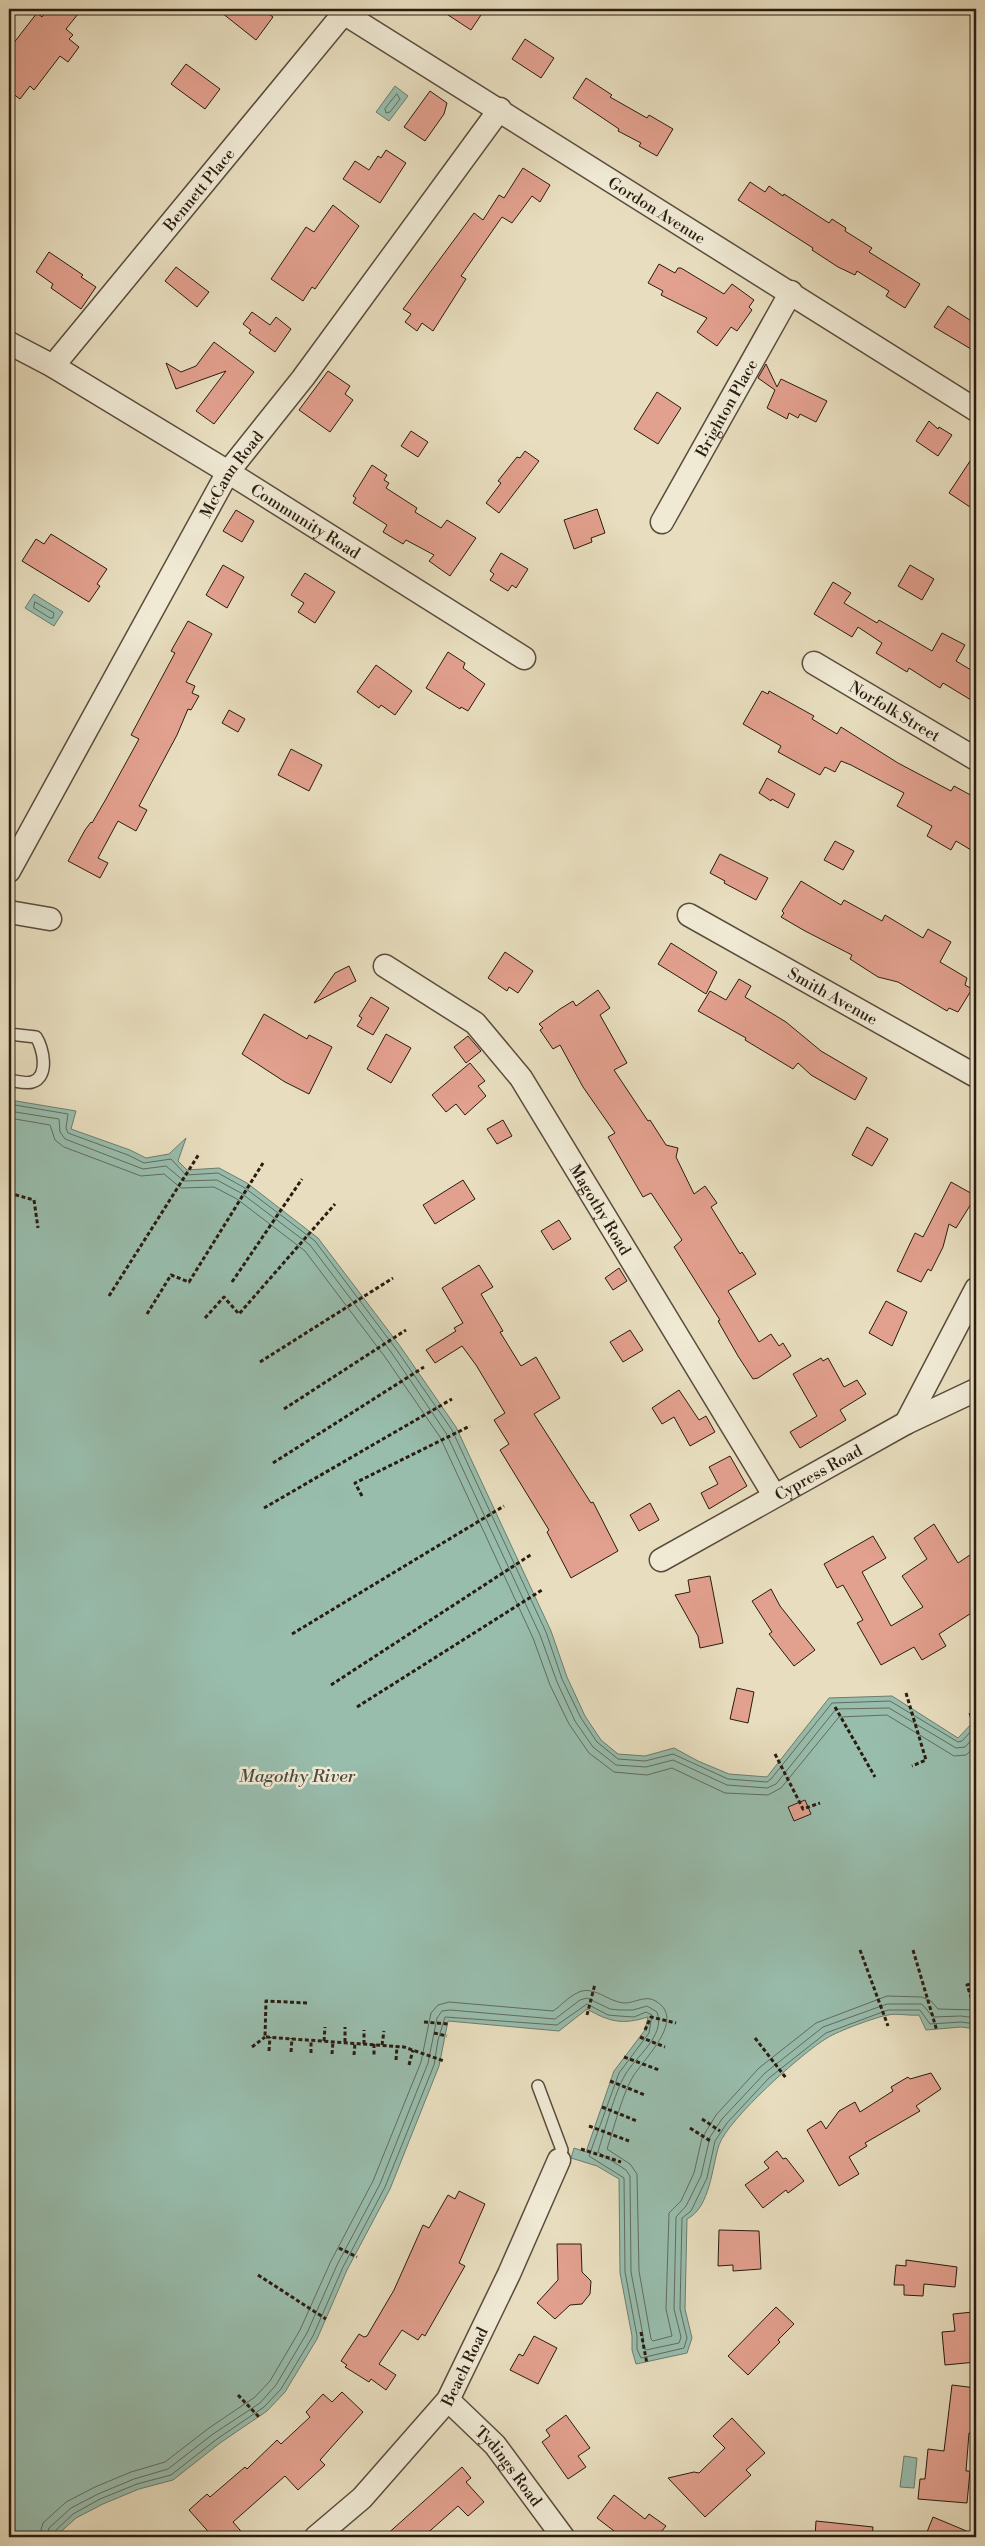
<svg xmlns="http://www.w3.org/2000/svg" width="985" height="2546" viewBox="0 0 985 2546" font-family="'Libre Bodoni',serif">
  <rect width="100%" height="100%" fill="#e8debf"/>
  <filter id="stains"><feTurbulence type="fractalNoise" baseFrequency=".004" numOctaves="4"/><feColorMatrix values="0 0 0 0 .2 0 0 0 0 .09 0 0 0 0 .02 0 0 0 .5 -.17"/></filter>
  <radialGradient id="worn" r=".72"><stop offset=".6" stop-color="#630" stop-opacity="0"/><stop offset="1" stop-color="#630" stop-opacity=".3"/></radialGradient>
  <g fill="#98bdad" stroke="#6c7d6e">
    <polygon points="395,86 408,96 389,121 376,112"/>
    <polygon points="34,594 63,612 54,626 25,608"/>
    <path d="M10 1100 76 1111 71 1129 130 1150 146 1158 169 1154 186 1138 178 1161 187 1170 219 1168 247 1183 318 1238 400 1346 456 1427 551 1631 567 1677 585 1716 601 1740 618 1754 645 1756 674 1748 698 1761 729 1774 767 1777 829 1698 892 1696 958 1738 976 1719V2029L961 2027 926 2030 919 2015C909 2016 898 2013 888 2015 876 2017 838 2031 827 2038 803 2052 728 2119 719 2145 712 2167 710 2208 687 2219L685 2309 692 2338 687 2353 636 2364 632 2350V2336L620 2273 619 2179 597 2166 571 2158 574 2148 586 2152 614 2071 645 2030 648 2017C622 2025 610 2022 587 2009L559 2031 448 2021 439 2066 390 2189 347 2270 317 2339 285 2392 267 2411 220 2443 173 2480 139 2489 103 2504 76 2518 55 2537H9Z"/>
    <polygon points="904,2456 917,2458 914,2488 900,2487"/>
  </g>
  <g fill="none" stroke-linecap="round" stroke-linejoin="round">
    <g stroke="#616c5e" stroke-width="1">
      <polygon points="397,94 400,99 390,112 386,113 385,109"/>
      <polygon points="35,602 54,613 53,618 50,618 34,608"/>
      <polyline points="9,1104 68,1114 66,1128 68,1133 128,1155 144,1163 171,1159 186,1175 218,1173 245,1188 315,1241 396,1349 452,1430 546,1632 562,1679 581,1718 597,1742 618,1759 645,1761 673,1754 728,1779 767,1782 771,1779 832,1703 890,1701 958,1742 962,1741 976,1726"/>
      <polyline points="9,1111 59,1119 60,1132 65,1139 143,1169 166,1166 184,1181 217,1180 241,1193 310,1245 391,1352 446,1433 540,1635 557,1682 575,1721 593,1747 616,1765 646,1767 673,1760 727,1785 767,1788 776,1784 836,1709 889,1708 956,1748 965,1747 976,1735"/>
      <polyline points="9,1118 50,1125 55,1140 64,1147 141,1176 164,1174 181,1188 214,1187 237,1199 305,1251 385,1357 440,1437 533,1638 550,1685 569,1724 589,1753 614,1772 647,1775 672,1768 725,1793 768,1795 781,1788 839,1717 887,1715 954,1756 966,1755 976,1746"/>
      <path d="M39 2537 43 2523 66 2502 95 2487 131 2472 165 2462 209 2428 255 2397 270 2381 300 2330 331 2261 373 2181 421 2062 431 2013 438 2005 449 2002 553 2011C561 2006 568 1997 577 1993 593 1984 608 2002 624 2003 636 2003 646 1994 657 2002 687 2021 640 2062 631 2080 621 2099 614 2128 607 2149L630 2164 637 2174 639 2271 651 2339 653 2341 672 2336 666 2309 669 2213 681 2201 694 2173 702 2138 716 2115 759 2068 816 2023 887 1996 922 1997 931 2001 938 2009 976 2010"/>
      <path d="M46 2537 49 2528 71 2508 98 2494 134 2479 168 2469 213 2434 260 2403 276 2385 307 2333 337 2265 380 2184 428 2063 437 2018 442 2011 450 2010 555 2019 580 2000 587 1998 610 2009 620 2010H633L647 2006 657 2012C666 2036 635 2057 625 2075 615 2092 604 2132 598 2152L626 2170 630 2176 631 2272 643 2335V2348L646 2350 679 2343 681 2337 674 2309 676 2217 686 2206 701 2176 710 2137 722 2119 765 2073 823 2027 887 2004H922L933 2017 961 2016 976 2018"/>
      <polyline points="52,2537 54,2532 73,2514 100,2499 137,2484 171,2475 217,2439 264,2407 281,2389 313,2336 343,2267 385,2187 434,2065 438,2040 445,2017 557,2025 587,2004 608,2015 619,2016 634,2017 646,2012 652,2015 649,2033 619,2073 589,2156 624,2178 625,2272 637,2336 637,2349 641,2358 684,2348 687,2338 680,2309 682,2218 691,2211 707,2178 715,2141 727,2123 769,2078 826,2033 888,2010 920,2010 930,2024 961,2022 976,2024"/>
    </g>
  </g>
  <g fill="#e2a08e" stroke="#2a1c10">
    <polygon points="48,9 82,9 66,29 73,35 69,39 79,47 68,62 60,56 34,90 30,86 20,99 9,91 9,49 37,13 42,17"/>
    <polygon points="217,9 262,9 273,17 256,40"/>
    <polygon points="439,9 485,9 471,30"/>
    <polygon points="525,39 554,58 541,78 512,59"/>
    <polygon points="186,64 220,89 205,109 171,84"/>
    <polygon points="586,78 612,95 610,97 647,118 649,115 673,129 657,156 639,146 641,143 618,131 619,129 573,98"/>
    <polygon points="430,91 447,103 444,114 425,141 404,127"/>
    <polygon points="386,150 406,163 380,203 343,179 355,161 369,170 378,156 381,158"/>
    <polygon points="523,168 550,185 540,202 532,196 512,223 502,217 461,276 466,279 433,331 422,323 417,331 405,322 411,314 403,309 474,213 483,220 499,195 504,198"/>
    <polygon points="750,182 765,192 769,186 783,196 784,194 829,223 832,219 846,228 845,231 872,248 869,252 920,284 905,308 886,296 889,291 857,271 855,275 838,267 812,250 813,248 738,200"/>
    <polygon points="333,205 359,226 315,289 312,287 303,301 271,279 306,227 314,232"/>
    <polygon points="49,252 83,275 81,277 96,287 81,309 51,288 53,284 36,272"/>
    <polygon points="659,264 675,273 678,268 681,268 724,294 732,284 754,300 749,307 752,310 737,331 731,327 717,346 697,332 707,318 661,295 663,291 648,283"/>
    <polygon points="176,267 209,292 197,307 165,281"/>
    <polygon points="948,306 976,324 976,352 934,327"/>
    <polygon points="252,312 270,325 276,317 291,329 275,352 249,333 251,330 243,324"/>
    <polygon points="214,342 254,372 214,424 196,411 226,371 176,389 166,363 181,372 196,366"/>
    <polygon points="766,364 777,387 781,379 827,401 816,422 800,414 798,418 789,413 787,419 767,408 775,390 758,378"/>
    <polygon points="328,371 350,386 345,394 353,400 330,432 299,410"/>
    <polygon points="657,392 681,408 658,444 634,429"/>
    <polygon points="929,421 938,429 939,427 952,435 938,456 916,441"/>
    <polygon points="411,431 428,442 418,457 401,446"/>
    <polygon points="525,451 539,461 499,513 486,503 501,483 498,481 517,457 520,458"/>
    <polygon points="976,452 976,511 949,493"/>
    <polygon points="372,465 387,475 384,480 389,483 386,488 417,508 415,512 441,528 447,520 476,538 450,576 429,561 434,555 406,540 403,544 383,532 387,525 353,503 356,498 353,496"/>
    <polygon points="597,509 605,533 591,538 592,542 574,549 564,520"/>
    <polygon points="236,510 254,521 242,542 223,531"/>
    <polygon points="51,534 107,569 97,584 100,586 89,602 22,561 36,539 44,544"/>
    <polygon points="501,553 528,569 516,588 512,585 508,591 490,580 494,574 490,571"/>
    <polygon points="223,565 244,577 227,608 206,595"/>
    <polygon points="910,565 934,579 922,600 898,586"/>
    <polygon points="305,573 335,592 315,623 298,612 304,603 291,595"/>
    <polygon points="833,582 851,593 844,603 877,623 879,620 932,651 942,633 965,645 956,661 976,673 976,703 943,683 940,688 909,668 907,672 876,653 882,643 858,627 852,637 814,614"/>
    <polygon points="188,621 212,634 186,682 195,686 192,693 199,696 191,710 188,709 177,735 139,806 147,810 136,831 118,821 98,858 108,863 100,878 68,861 85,830 91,822 92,823 106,799 139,739 131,735 175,653 171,651"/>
    <polygon points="448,652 465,663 463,668 485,684 468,711 461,707 460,709 426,688"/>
    <polygon points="376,665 412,691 395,715 381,705 379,708 357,692"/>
    <polygon points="762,691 768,694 769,691 814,716 812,719 837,734 841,727 898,763 951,791 954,786 976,798 976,853 956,841 951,850 927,836 932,826 897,806 904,793 851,765 841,761 835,772 825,767 820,775 778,752 781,746 743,724"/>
    <polygon points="229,710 245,719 238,732 222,723"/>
    <polygon points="291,749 322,765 309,791 278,775"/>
    <polygon points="767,778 795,794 788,808 772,799 771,801 759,793"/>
    <polygon points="835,841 854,851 843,870 824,860"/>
    <polygon points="720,854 768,878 756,900 724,883 725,881 710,873"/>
    <polygon points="801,881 841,905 844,900 882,921 885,915 923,938 928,929 951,942 940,962 967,978 965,985 972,989 958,1012 949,1008 947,1011 898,982 878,977 850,959 852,955 805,931 781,917 784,913 782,911"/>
    <polygon points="671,943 717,972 706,994 658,964"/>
    <polygon points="505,952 533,971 518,993 509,987 507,991 488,978"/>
    <polygon points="349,966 356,981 314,1003 335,973"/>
    <polygon points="739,979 751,986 745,997 786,1022 821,1051 867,1078 855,1100 811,1075 798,1063 793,1069 745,1040 746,1038 698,1011 710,991 726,1000"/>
    <polygon points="598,990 610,1008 600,1015 627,1063 614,1070 648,1121 650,1120 666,1145 678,1148 676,1157 694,1194 705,1186 717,1203 711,1207 740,1254 742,1252 756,1274 728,1291 759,1342 771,1334 779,1346 783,1343 791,1356 758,1378 753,1379 738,1356 718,1321 720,1320 674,1247 682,1240 651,1193 643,1197 608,1137 615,1133 583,1087 560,1045 553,1049 540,1030 543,1028 539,1024 560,1009 573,1001 576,1006"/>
    <polygon points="371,997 389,1008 373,1035 357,1026 362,1018 359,1016"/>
    <polygon points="264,1014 307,1039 309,1035 332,1047 309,1094 285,1082 242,1054"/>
    <polygon points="386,1034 411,1048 391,1083 367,1069"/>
    <polygon points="468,1036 481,1051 466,1063 454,1047"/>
    <polygon points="470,1063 485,1081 478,1086 486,1096 465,1115 456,1104 446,1112 432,1095"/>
    <polygon points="503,1120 512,1136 497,1144 487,1129"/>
    <polygon points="867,1127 888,1139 872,1166 852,1155"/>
    <polygon points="463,1180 475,1199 435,1224 423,1205"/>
    <polygon points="951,1182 976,1196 956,1228 949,1224 943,1247 931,1271 928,1269 921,1282 897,1271 915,1233 923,1237"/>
    <polygon points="559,1220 571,1239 553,1250 541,1231"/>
    <polygon points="479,1265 493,1287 481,1294 503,1331 500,1332 521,1366 536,1357 560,1398 534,1414 591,1503 593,1502 618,1551 571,1578 547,1532 549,1530 500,1450 509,1444 494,1420 505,1413 476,1365 462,1346 435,1363 426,1350 456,1331 454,1328 463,1323 442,1288"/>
    <polygon points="619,1268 627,1281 613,1290 605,1278"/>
    <polygon points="886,1301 907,1312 892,1346 869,1333"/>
    <polygon points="630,1330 643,1350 623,1362 610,1342"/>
    <polygon points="821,1358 823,1361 828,1358 844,1387 857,1380 866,1394 840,1410 846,1420 800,1448 790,1432 817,1416 793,1374"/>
    <polygon points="679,1390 699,1420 706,1416 715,1432 690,1446 674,1417 662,1424 652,1408"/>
    <polygon points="730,1456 747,1486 709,1509 701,1493 718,1484 709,1467"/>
    <polygon points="650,1503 659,1520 639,1531 630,1515"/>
    <polygon points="934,1524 958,1563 976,1551 976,1610 939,1634 946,1646 922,1660 914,1647 881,1665 857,1623 863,1620 843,1585 837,1588 824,1564 873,1536 886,1558 862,1572 891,1626 923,1607 902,1576 927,1559 914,1538"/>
    <polygon points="710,1576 723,1643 700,1648 698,1636 675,1595 690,1592 688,1580"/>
    <polygon points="771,1589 780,1606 815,1650 794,1666 769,1634 772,1632 752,1601"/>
    <polygon points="737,1688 754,1692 748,1723 730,1719"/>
    <polygon points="805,1800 811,1814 794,1821 788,1807"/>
    <polygon points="931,2073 941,2089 916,2106 920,2111 865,2143 867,2146 849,2157 859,2174 839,2186 807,2130 821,2121 826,2129 839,2111 855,2102 860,2112 893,2091 891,2087 908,2077 910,2079"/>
    <polygon points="777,2151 783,2159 786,2158 804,2181 788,2193 786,2190 763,2208 745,2185 769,2168 764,2162"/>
    <polygon points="459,2191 485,2204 459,2263 465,2266 425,2336 422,2334 418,2340 402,2330 379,2364 396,2375 386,2390 371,2379 369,2382 345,2367 347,2365 341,2361 359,2334 364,2337 367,2336 394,2290 423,2225 429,2228 448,2195 455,2199"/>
    <polygon points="719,2230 759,2231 761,2269 733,2271 733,2265 718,2266"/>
    <polygon points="557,2244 581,2244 582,2272 591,2281 590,2294 582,2304 570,2305 555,2319 537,2303 558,2280"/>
    <polygon points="906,2260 957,2267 955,2287 924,2284 923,2296 904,2295 904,2285 894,2285 896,2265 906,2266"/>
    <polygon points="776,2307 794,2324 778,2340 780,2342 748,2375 728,2356"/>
    <polygon points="973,2312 976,2331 976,2362 945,2365 942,2332 955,2331 953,2314"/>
    <polygon points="534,2336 557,2348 538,2384 510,2370 519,2354 523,2356"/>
    <polygon points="952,2385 976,2388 976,2434 969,2433 966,2471 970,2471 967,2503 918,2499 920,2479 925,2479 928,2449 944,2451"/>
    <polygon points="342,2392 363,2412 320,2460 325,2465 298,2490 285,2476 233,2522 246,2537 213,2537 189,2510 207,2494 210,2497 245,2467 247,2469 277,2440 281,2444 310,2417 306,2412 323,2394 332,2402"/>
    <polygon points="566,2415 590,2448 578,2456 586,2467 568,2479 542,2442 550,2436 546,2430"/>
    <polygon points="732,2418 765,2453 746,2470 751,2475 705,2517 668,2478 694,2472 699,2473 725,2448 713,2436"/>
    <polygon points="462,2467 471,2478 466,2482 484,2502 468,2516 458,2506 423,2537 384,2537"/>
    <polygon points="614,2495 645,2519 649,2514 666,2526 657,2537 622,2537 597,2518"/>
    <polygon points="933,2517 976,2535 976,2537 925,2537"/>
    <polygon points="816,2521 873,2527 872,2537 815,2537"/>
  </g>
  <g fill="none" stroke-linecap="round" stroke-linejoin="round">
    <g stroke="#5a4c3c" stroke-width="14">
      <g id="lane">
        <path d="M9 1034 36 1037C43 1047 50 1077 32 1082 26 1084 16 1081 9 1080"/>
        <polyline points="538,2086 562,2150 559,2160"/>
      </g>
    </g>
    <g stroke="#5a4c3c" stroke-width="25">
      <g id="street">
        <path id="s1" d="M337 9 976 410"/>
        <path id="s2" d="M9 343 53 366 228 472 524 658"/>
        <path id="s3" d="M53 366 344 13"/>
        <path id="s4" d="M662 522 791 292"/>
        <path id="s5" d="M814 663 976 759"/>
        <path id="s6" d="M9 871 228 472 303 378 500 109"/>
        <polyline points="9,912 50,919"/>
        <path id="s7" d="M689 915 976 1076"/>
        <path id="s8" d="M385 966 475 1023 521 1078 774 1495"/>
        <polyline points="906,1423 976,1289"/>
        <path id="s9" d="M661 1560 906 1423 976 1390"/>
        <path id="s10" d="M448 2400 495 2445 563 2537"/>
        <path id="s11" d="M316 2537 362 2498 448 2400 509 2274 559 2160"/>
      </g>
    </g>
    <g stroke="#2a1c10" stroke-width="3" stroke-dasharray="4 2.5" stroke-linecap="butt">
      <polyline points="9,1193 34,1200 38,1228"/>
      <polyline points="9,1279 12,1280"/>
      <polyline points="232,1282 302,1179"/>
      <polyline points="109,1296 199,1154"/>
      <polyline points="147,1314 171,1275 189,1282 263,1163"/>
      <polyline points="205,1318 224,1297 239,1314 335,1204"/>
      <polyline points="260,1362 393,1278"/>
      <polyline points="284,1409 406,1330"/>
      <polyline points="273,1463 424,1367"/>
      <polyline points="362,1496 355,1483 470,1426"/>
      <polyline points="264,1508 452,1399"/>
      <polyline points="292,1634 504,1506"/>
      <polyline points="331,1685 532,1554"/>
      <polyline points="906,1693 926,1760 912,1766"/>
      <polyline points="357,1707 542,1590"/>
      <polyline points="835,1707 875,1777"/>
      <polyline points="970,1713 976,1731"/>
      <polyline points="775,1754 803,1809 820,1803"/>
      <polyline points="860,1950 888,2026"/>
      <polyline points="913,1950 937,2031"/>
      <polyline points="976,1982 967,1985 976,2012"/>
      <polyline points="307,2003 266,2001 265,2037 404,2047 444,2061"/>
      <polyline points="587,2015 595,1984"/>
      <polyline points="424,2022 448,2024"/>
      <polyline points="645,2030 651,2017 676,2023"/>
      <polyline points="434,2033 447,2036"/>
      <polyline points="640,2037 665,2047"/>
      <polyline points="755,2038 786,2078"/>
      <polyline points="324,2041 325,2027"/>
      <polyline points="345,2042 345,2027"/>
      <polyline points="364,2044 364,2030"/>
      <polyline points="374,2044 374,2055"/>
      <polyline points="382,2045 384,2031"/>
      <polyline points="252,2047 265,2037"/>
      <polyline points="269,2051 270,2037"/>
      <polyline points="291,2052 292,2038"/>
      <polyline points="311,2053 311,2040"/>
      <polyline points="332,2054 333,2041"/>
      <polyline points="354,2055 355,2043"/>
      <polyline points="624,2057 659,2070"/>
      <polyline points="396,2060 397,2046"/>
      <polyline points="409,2065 413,2050"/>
      <polyline points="610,2081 645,2095"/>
      <polyline points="602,2107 637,2121"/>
      <polyline points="702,2119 720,2131"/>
      <polyline points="589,2126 629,2141"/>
      <polyline points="690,2128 712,2142"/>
      <polyline points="581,2149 621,2162"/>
      <polyline points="339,2248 357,2257"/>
      <polyline points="258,2275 326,2319"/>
      <polyline points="641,2332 647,2364"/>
      <polyline points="238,2395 259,2417"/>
    </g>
    <use href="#lane" stroke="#f0ead5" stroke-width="11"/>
    <use href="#street" stroke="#f0ead5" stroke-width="22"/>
  </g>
  <g text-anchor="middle" stroke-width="5" stroke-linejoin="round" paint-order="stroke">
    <g font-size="16" fill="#2a1c10" stroke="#f0ead5">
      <text dy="6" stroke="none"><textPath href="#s3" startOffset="229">Bennett Place</textPath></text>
      <text dy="6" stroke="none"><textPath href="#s1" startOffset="378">Gordon Avenue</textPath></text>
      <text dy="6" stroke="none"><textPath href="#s4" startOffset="131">Brighton Place</textPath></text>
      <text dy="6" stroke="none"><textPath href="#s6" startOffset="455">McCann Road</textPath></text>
      <text dy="6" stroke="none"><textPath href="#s2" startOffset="346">Community Road</textPath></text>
      <text dy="6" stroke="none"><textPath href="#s5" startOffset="94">Norfolk Street</textPath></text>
      <text dy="6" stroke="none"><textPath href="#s7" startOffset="165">Smith Avenue</textPath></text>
      <text dy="6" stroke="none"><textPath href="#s8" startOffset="332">Magothy Road</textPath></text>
      <text dy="6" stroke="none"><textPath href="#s9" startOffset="180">Cypress Road</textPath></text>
      <text dy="6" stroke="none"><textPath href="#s11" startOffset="228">Beach Road</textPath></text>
      <text dy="6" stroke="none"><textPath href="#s10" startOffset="90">Tydings Road</textPath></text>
    </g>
    <g font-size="18" font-style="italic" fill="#4b4c3f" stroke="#f0ead5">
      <text x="297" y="1782">Magothy River</text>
    </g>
  </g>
  <rect width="985" height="2546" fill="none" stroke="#e8debf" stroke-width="30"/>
  <rect x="10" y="10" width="965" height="2526" fill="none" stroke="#2a1c10" stroke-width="2.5"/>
  <rect x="15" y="15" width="955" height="2516" fill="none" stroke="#2a1c10"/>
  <rect width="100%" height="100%" filter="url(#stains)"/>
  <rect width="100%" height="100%" fill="url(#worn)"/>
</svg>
